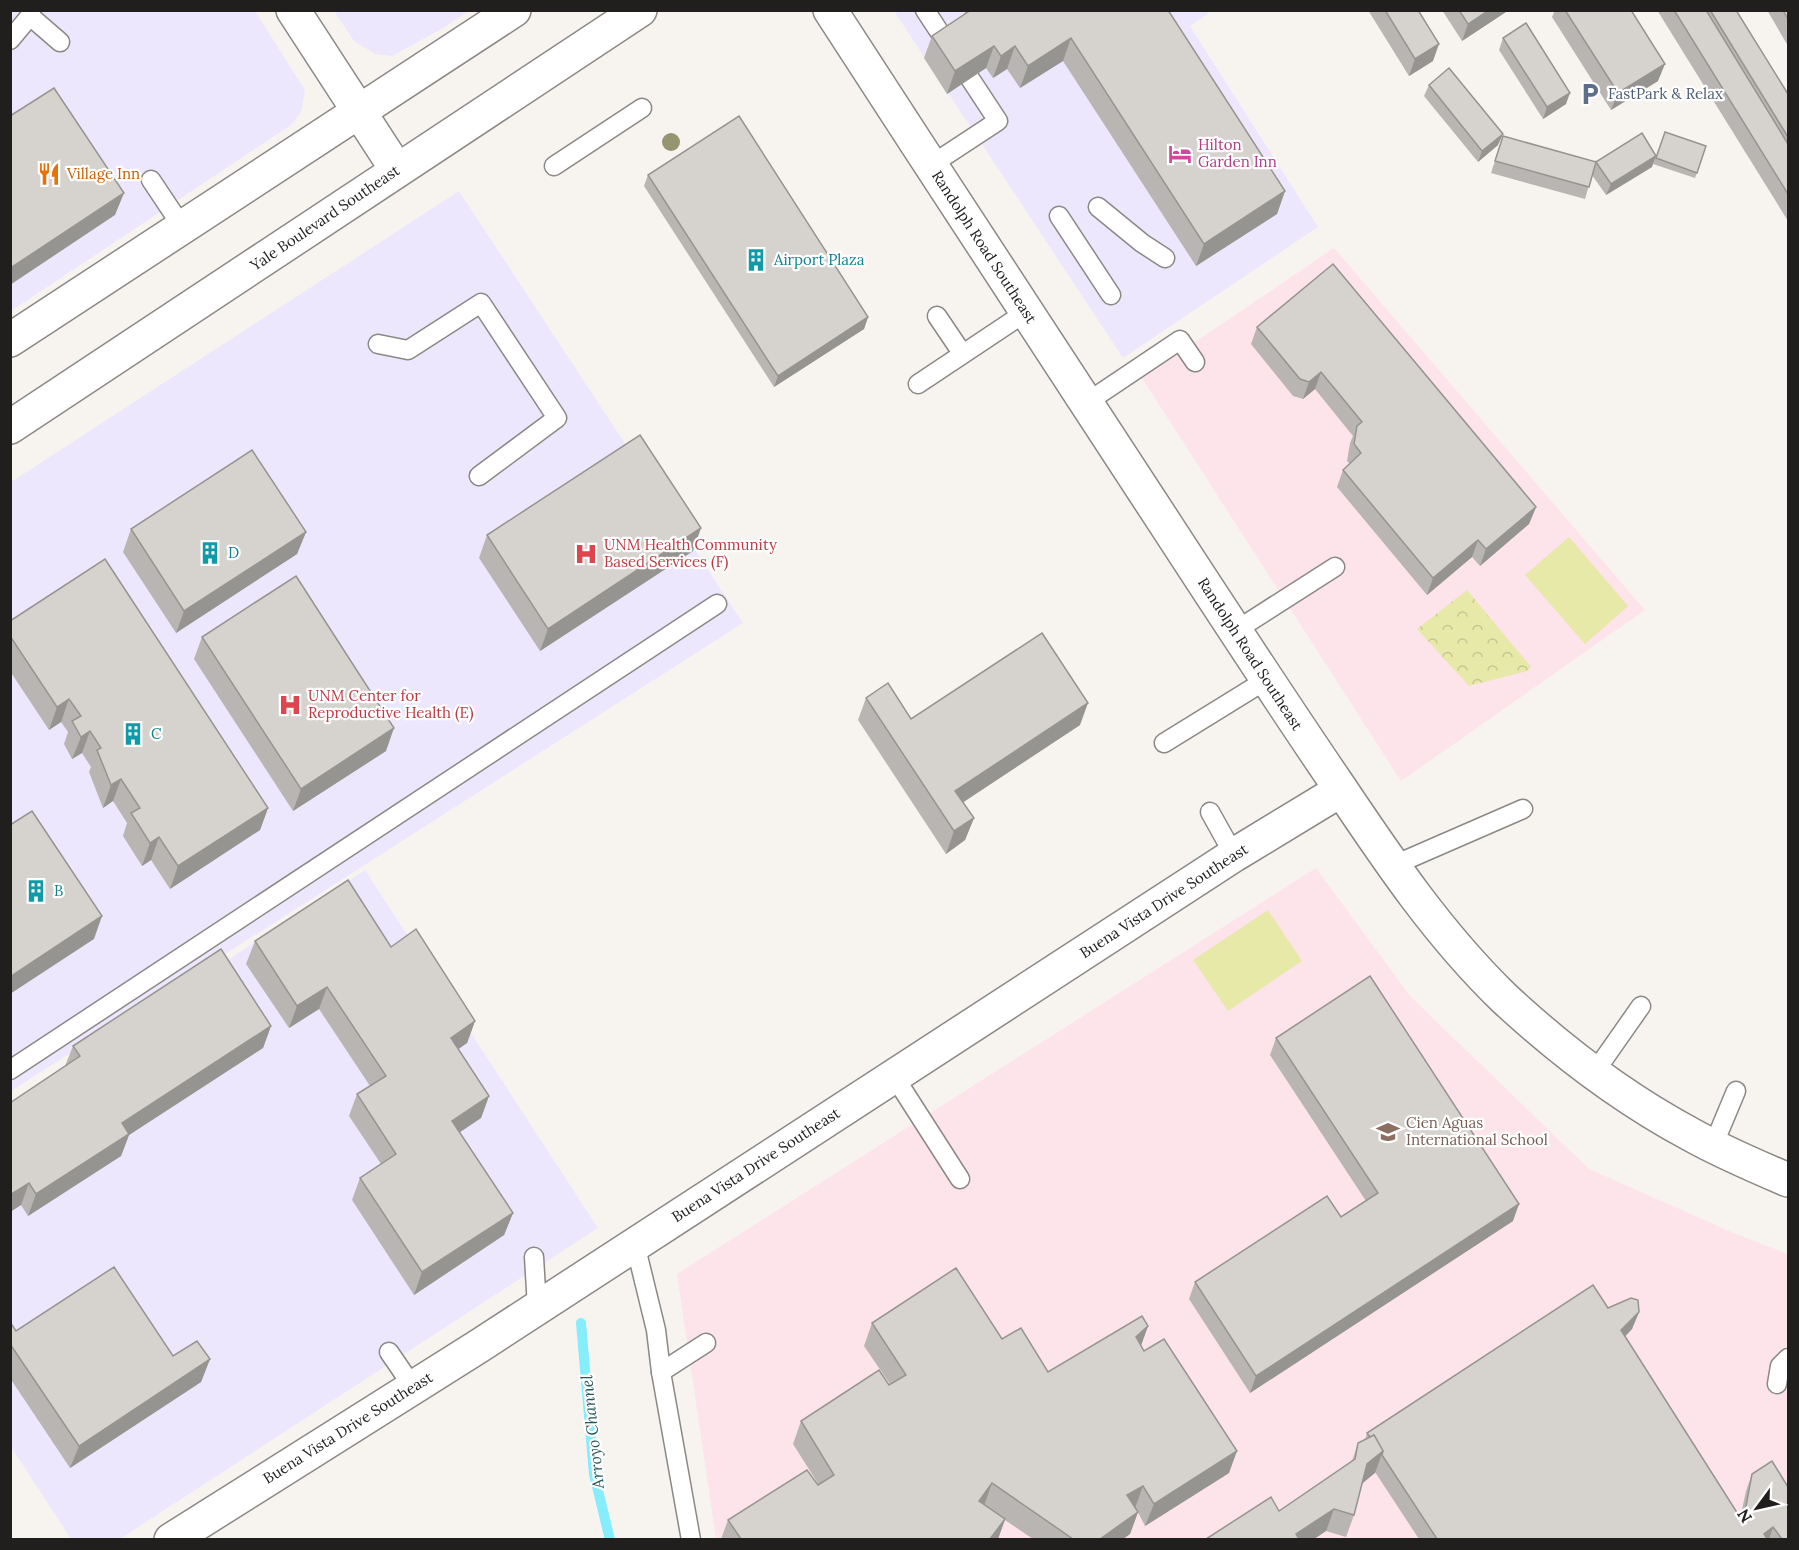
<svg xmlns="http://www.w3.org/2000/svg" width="1799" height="1550" viewBox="0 0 1799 1550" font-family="Lora,serif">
  <defs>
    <pattern id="park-crowns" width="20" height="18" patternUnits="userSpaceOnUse" patternTransform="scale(1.5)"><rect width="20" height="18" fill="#e6e9a8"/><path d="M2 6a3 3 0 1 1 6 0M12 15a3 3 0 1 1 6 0" fill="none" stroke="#c5c790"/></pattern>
  </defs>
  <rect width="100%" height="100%" fill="#f7f4f0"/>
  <g fill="#ede7fd">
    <polygon points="11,11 255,11 305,90 301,112 291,125 11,311"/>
    <polygon points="334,11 469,11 438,31 392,56 375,54 354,41"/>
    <polygon points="894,11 1208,11 1209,13 1190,26 1318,227 1123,358"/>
    <polygon points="459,191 743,623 11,1091 11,482"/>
    <polygon points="365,870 598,1228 120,1539 71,1539 11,1447 11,1101"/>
  </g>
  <g fill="#fde3ea">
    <polygon points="1334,248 1645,610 1401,781 1142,378"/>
    <polygon points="1316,868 1410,996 1589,1169 1736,1234 1788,1254 1788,1539 716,1539 677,1274"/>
  </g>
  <polygon fill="url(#park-crowns)" points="1467,590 1531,667 1527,671 1469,686 1417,629"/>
  <g fill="#e6e9a8">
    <polygon points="1569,537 1628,606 1585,644 1525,575"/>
    <polygon points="1268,910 1302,961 1228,1011 1193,960"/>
  </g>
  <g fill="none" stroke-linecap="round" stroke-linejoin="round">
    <polyline stroke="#85edfc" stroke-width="10" points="581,1323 594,1474 610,1540"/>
    <g stroke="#8b8885" stroke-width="21">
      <g id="lane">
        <polyline points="925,10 998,121 931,165"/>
        <polyline points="30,16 60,42"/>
        <polyline points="10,40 30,16 31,10"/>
        <polyline points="554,166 642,108"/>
        <polyline points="151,180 183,228"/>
        <polyline points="1098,207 1142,243 1165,258"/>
        <polyline points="1059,216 1111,295"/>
        <polyline points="937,316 962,353"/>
        <polyline points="378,344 408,350 481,303 557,418 479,476"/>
        <polyline points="918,384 1026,312"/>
        <polyline points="1086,403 1180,340 1195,362"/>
        <polyline points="1235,631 1335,567"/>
        <polyline points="1164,743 1266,680"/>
        <polyline points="1210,812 1234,855"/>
        <polyline points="1392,866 1523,809"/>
        <polyline points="10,1070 717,604"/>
        <polyline points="1594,1073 1641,1006"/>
        <polyline points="894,1076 960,1179"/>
        <polyline points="1713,1146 1736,1091"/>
        <polyline points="635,1244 656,1330 661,1372 691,1540"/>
        <polyline points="534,1257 537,1307"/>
        <polyline points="389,1352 413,1387"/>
        <polyline points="661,1372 706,1343"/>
        <polyline points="1777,1384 1780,1366 1788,1358"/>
      </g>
    </g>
    <g stroke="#8b8885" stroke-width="36">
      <g id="street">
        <polyline points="293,10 397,170"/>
        <polyline points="171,1540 479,1346 1234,855 1341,790"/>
      </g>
    </g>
    <g stroke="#8b8885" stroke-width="36">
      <g id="secondary">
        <path d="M830 10C942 183 1055 355 1168 528 1224 614 1280 700 1338 785 1389 861 1438 934 1504 998 1560 1050 1623 1098 1690 1134 1722 1152 1755 1166 1788 1180"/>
        <polyline points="10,340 514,10"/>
        <polyline points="10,427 640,10"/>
      </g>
    </g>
    <use href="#lane" stroke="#fff" stroke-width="18"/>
    <use href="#street" stroke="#fff" stroke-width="33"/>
    <use href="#secondary" stroke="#fff" stroke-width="33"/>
  </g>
  <circle fill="#969572" cx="671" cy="142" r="9"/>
  <g fill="#b8b5b2">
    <polygon points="966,10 1168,10 1285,191 1277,214 1196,266 1063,61 1020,88 1007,69 993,78 986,68 947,94 924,58 932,36 964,15"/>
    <polygon points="1368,10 1418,10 1433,61 1409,76"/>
    <polygon points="1442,10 1509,10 1462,41"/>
    <polygon points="1555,10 1631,10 1658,81 1611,110 1552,17"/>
    <polygon points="1657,10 1736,10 1788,94 1788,221"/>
    <polygon points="1767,10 1788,10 1788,46"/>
    <polygon points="1503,38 1566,104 1543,119 1499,50"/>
    <polygon points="1429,85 1498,145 1478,162 1424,96"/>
    <polygon points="1665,132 1706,146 1695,178 1653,164"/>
    <polygon points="1503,136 1596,162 1652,167 1606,195 1592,175 1585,199 1491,173"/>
    <polygon points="648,175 868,317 864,329 774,387 644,186"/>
    <polygon points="1257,327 1536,507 1529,524 1480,566 1472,557 1427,595 1337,487 1343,470 1350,464 1347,461 1350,443 1353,436 1315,389 1303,399 1293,396 1251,344"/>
    <polygon points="131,529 306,532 297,554 176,633 123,552"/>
    <polygon points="487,535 693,551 540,651 479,558"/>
    <polygon points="10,621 268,808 260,830 170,889 151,860 142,866 123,836 127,823 113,801 103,808 89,772 91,767 82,753 72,759 64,744 68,732 61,722 49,730 10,671"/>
    <polygon points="202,637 386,751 293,811 194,659"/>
    <polygon points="866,698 911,719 1080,725 963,802 974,818 965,840 946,854 858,720"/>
    <polygon points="255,941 391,947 475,1021 467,1043 458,1049 489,1096 481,1118 459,1132 513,1213 504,1235 414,1295 352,1200 360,1178 381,1164 349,1116 357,1094 370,1086 319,1009 289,1028 246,964"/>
    <polygon points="271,1026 263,1048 129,1135 121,1156 28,1216 21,1205 10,1212 10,1103 65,1066 73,1046"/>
    <polygon points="1276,1038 1513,1221 1250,1393 1189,1299 1195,1282 1341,1217 1366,1201 1270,1055"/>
    <polygon points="1608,1308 1639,1312 1632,1329 1625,1336 1740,1519 1746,1491 1752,1474 1788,1539 1419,1539 1375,1472 1362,1484 1354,1515 1346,1537 1326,1531 1314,1539 1206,1539 1279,1511 1352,1461 1358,1443 1365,1440 1367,1433"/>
    <polygon points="10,1322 16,1331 173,1356 210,1359 201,1382 70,1468 10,1378"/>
    <polygon points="872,1323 1002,1339 1048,1372 1148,1326 1141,1346 1229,1473 1145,1526 1138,1512 1130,1534 1123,1539 1033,1539 1005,1520 998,1539 721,1539 728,1520 819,1485 793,1444 801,1421 890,1384 864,1346"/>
  </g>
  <g fill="#969491">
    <polygon points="1489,10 1509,10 1462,41 1468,24"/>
    <polygon points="1071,38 1063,61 1020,88 1028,66"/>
    <polygon points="1439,44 1433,61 1409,76 1415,59"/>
    <polygon points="994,46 986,68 947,94 955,71"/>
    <polygon points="1015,46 1007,69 993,78 1001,56"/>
    <polygon points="1665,64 1658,81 1611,110 1618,93"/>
    <polygon points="1570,93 1566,104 1543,119 1547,107"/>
    <polygon points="1503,134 1498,145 1478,162 1482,151"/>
    <polygon points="1656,156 1652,167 1606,195 1611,184"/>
    <polygon points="1285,191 1277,214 1196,266 1204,244"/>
    <polygon points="124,193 115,215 10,285 10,270 12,267"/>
    <polygon points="868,317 864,329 774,387 778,376"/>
    <polygon points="1321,372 1315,389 1303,399 1309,382"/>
    <polygon points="1536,507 1529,524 1480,566 1486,549"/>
    <polygon points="701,528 693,551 540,651 548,629"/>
    <polygon points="306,532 297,554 176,633 184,611"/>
    <polygon points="1478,540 1472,557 1427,595 1433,578"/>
    <polygon points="69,699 61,722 49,730 57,707"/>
    <polygon points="1088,703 1080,725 947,813 955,791"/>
    <polygon points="394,728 386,751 293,811 301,789"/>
    <polygon points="90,731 82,753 72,759 81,737"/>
    <polygon points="121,779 113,801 103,808 111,785"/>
    <polygon points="268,808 260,830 170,889 178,866"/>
    <polygon points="974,818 965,840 946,854 954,831"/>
    <polygon points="159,837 151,860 142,866 150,843"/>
    <polygon points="102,916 94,939 10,994 10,977"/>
    <polygon points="327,987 319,1009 289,1028 297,1006"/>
    <polygon points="475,1021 467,1043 443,1060 451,1038"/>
    <polygon points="271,1026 263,1048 129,1135 121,1156 28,1216 36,1194 122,1123"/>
    <polygon points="489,1096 481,1118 444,1143 452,1121"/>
    <polygon points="29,1183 21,1205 10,1212 10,1195"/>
    <polygon points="1519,1204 1513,1221 1250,1393 1256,1376"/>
    <polygon points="513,1213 504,1235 414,1295 422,1272"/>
    <polygon points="1639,1312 1632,1329 1615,1347 1621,1330"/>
    <polygon points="1148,1326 1140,1348 1136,1337"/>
    <polygon points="210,1359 201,1382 70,1468 79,1446"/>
    <polygon points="1237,1451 1229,1473 1145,1526 1154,1504"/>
    <polygon points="1383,1451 1375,1473 1359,1486 1367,1464"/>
    <polygon points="992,1483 984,1506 979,1501"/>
    <polygon points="1143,1486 1135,1508 1127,1495"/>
    <polygon points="1334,1509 1326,1531 1314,1539 1294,1539 1296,1534"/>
    <polygon points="1138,1512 1130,1534 1123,1539 1100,1539"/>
    <polygon points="1005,1519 998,1539 990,1539"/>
    <polygon points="1773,1527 1769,1539 1762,1539 1764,1534"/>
  </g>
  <g fill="#d6d3cf" stroke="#969491" stroke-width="1.5">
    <polygon points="971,10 1168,10 1285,191 1204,244 1071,38 1028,66 1015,46 1001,56 994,46 955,71 932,36"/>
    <polygon points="1385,10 1418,10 1439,44 1415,59"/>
    <polygon points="1459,10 1489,10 1468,24"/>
    <polygon points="1565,10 1631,10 1665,64 1618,93"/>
    <polygon points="1674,10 1706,10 1788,144 1788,194"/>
    <polygon points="1710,10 1736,10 1788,94 1788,137"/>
    <polygon points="1783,10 1788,10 1788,19"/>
    <polygon points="1526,23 1570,93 1547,107 1503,38"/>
    <polygon points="1449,68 1503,134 1482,151 1429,85"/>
    <polygon points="54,88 124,193 12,267 10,265 10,116"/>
    <polygon points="739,116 868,317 778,376 648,175"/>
    <polygon points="1665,132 1706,146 1697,173 1656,158"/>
    <polygon points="1642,133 1656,156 1611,184 1596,162 1589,187 1495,161 1503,136 1596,162"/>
    <polygon points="1333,264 1536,507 1486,549 1478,540 1433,578 1343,470 1361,453 1354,444 1357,426 1362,422 1321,372 1309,382 1300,379 1257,327"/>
    <polygon points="640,435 701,528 548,629 487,535"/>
    <polygon points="252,450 306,532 184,611 131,529"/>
    <polygon points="105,559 268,808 178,866 159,837 150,843 131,813 140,808 121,779 111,785 97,750 101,748 90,731 81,737 72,721 81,716 69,699 57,707 10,636 10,621"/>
    <polygon points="296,576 394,728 301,789 202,637"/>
    <polygon points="1042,633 1088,703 955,791 974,818 954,831 866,698 888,683 911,719"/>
    <polygon points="32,811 102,916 10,977 10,825"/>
    <polygon points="348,880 391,947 416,929 475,1021 451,1038 489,1096 452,1121 513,1213 422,1272 360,1178 396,1154 357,1094 386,1076 327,987 297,1006 255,941"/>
    <polygon points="221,949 271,1026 122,1123 129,1134 36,1194 29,1183 10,1195 10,1103 80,1056 73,1046"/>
    <polygon points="1370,976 1519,1204 1256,1376 1195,1282 1327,1196 1341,1217 1378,1193 1276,1038"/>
    <polygon points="114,1267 173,1356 197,1341 210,1359 79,1446 10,1344 10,1322 16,1331"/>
    <polygon points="956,1268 1002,1339 1021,1328 1048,1372 1142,1316 1148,1326 1136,1337 1144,1351 1164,1339 1237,1451 1154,1504 1143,1486 1127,1495 1138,1512 1100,1539 1073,1539 992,1483 979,1501 1005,1519 990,1539 741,1539 728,1520 807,1470 818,1485 834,1475 801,1421 879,1370 889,1385 906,1375 872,1323"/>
    <polygon points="1593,1285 1608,1308 1631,1298 1638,1300 1639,1312 1621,1330 1743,1522 1752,1474 1772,1461 1788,1487 1788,1539 1782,1539 1773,1527 1764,1534 1767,1539 1437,1539 1382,1455 1383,1451 1374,1435 1370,1437 1367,1433"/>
    <polygon points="1374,1435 1383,1451 1367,1464 1354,1515 1334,1509 1296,1534 1299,1539 1206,1539 1271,1497 1279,1511 1355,1459 1358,1443"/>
  </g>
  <defs>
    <g id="parking-bare" transform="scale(1.8)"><path d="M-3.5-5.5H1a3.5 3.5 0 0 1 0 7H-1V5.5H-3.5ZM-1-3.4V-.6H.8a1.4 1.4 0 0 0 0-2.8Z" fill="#5c6f8a" stroke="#fff" stroke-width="2.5" paint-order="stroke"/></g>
    <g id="hotel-bare" transform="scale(1.8)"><path d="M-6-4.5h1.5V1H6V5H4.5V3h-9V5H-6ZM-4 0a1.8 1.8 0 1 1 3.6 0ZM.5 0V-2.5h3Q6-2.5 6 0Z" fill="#d1479c" stroke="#fff" stroke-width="2.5" paint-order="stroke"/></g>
    <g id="restaurant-bare" transform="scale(1.8)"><path d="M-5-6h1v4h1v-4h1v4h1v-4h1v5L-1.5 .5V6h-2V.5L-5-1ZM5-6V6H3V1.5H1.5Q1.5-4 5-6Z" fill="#e8710a" stroke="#fff" stroke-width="2.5" paint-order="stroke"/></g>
    <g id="building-bare" transform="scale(1.8)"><path d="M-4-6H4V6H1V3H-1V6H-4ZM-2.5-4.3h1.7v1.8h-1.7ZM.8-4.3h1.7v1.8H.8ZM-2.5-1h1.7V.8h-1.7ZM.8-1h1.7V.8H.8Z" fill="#0f9aa8" stroke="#fff" stroke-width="2.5" paint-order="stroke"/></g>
    <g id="hospital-bare" transform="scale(1.8)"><path d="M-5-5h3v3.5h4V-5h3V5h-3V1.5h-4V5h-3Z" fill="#e0444e" stroke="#fff" stroke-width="2.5" paint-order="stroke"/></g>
    <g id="school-bare" transform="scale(1.8)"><path d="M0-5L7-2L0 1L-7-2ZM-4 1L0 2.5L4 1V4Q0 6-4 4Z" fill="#8d6e63" stroke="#fff" stroke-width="2.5" paint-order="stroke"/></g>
  </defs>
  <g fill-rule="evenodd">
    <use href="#parking-bare" x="1590" y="94"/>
    <use href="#hotel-bare" x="1180" y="154"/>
    <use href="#restaurant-bare" x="49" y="174"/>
    <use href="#building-bare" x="756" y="260"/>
    <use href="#building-bare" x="210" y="553"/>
    <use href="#hospital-bare" x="586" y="554"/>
    <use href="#hospital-bare" x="290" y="705"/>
    <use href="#building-bare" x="133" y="734"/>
    <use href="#building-bare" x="36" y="891"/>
    <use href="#school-bare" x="1388" y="1132"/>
  </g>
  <g text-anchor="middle" stroke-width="4.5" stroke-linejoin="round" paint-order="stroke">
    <g font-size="15" fill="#4e5e75" stroke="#fff" text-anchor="start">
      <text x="1608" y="99">FastPark &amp; Relax</text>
    </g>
    <g font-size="15" fill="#b23c85" stroke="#fff" text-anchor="start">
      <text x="1198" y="150">Hilton<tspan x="1198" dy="17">Garden Inn</tspan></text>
    </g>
    <g font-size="15" fill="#c56008" stroke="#fff" text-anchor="start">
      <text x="67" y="179">Village Inn</text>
    </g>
    <g font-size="15" fill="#201f1e" stroke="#fff">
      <text transform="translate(325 218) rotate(-34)" y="5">Yale Boulevard Southeast</text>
      <text transform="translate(984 247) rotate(57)" y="5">Randolph Road Southeast</text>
      <text transform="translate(1250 654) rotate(57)" y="5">Randolph Road Southeast</text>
      <text transform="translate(1164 901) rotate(-33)" y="5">Buena Vista Drive Southeast</text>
      <text transform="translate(756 1165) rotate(-33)" y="5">Buena Vista Drive Southeast</text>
      <text transform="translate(348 1428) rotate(-32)" y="5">Buena Vista Drive Southeast</text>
    </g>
    <g font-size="15" fill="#0d838f" stroke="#fff" text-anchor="start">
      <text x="774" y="265">Airport Plaza</text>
      <text x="228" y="558">D</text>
      <text x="151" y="739">C</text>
      <text x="54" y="896">B</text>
    </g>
    <g font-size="15" fill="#be3a42" stroke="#fff" text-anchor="start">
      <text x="604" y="550">UNM Health Community<tspan x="604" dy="17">Based Services (F)</tspan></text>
      <text x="308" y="701">UNM Center for<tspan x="308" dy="17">Reproductive Health (E)</tspan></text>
    </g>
    <g font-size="15" fill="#785e54" stroke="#fff" text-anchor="start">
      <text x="1406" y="1128">Cien Aguas<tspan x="1406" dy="17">International School</tspan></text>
    </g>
    <g font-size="16" font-style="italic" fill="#27565c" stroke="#fff">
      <text transform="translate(592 1432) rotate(-96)" y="6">Arroyo Channel</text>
    </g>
  </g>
  <rect width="1799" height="1550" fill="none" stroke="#201f1e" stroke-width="24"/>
  <g transform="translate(1757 1508) rotate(237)" stroke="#ffffff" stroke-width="4.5" paint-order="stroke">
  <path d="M0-4.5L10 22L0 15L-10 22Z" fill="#201f1e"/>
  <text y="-9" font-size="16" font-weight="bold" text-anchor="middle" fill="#201f1e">N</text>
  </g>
</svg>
